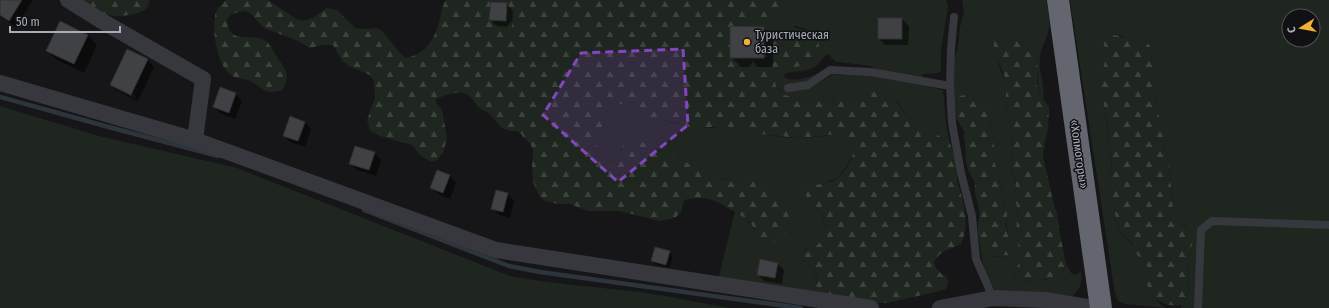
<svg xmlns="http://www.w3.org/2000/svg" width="1329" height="308" viewBox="0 0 1329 308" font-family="'Fira Sans Condensed',sans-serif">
  <defs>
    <pattern id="forest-firs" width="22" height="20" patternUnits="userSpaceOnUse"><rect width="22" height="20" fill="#1e261f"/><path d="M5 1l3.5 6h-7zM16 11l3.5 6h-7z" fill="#3c433d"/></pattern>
  </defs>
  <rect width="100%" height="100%" fill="#161618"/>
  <g fill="#1e261f" fill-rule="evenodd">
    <path d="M786 0H946L948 6 941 51V71C935 75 928 72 922 75L924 79 878 71 871 66 839 62 835 61 828 54C822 57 821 62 816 66 808 72 796 71 787 73L785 74 784 77C794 83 808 77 818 74L812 87 832 75H877L943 90 946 123 949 139 942 138 926 126 908 117 897 102 886 94H880L872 91 858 98 853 99H835L817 97 803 98 784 95 776 86 773 73 777 68 790 67 809 30 795 26 771 38C770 46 766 50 764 58L730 26 774 16 779 13 781 7Z"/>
    <path d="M962 0H1046C1047 9 1051 19 1049 28 1048 38 1041 47 1040 57 1038 72 1046 87 1043 101 1035 87 1040 76 1037 62 1035 55 1017 38 1010 38 1005 38 998 43 994 45L1001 72 1006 81V101L1010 124 1012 145 1011 166 1016 184 1014 196 1018 210 1016 229 1020 257 1017 268 1014 273 1016 280 1021 285 1033 279 1041 278 1045 280 1064 271 1066 264 1072 274 1075 275 1081 271C1083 283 1080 289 1071 297L1001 294 993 288 984 270 978 234 984 248 994 257 1006 256 1010 252 1005 208 999 178 994 159V142L990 124 991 115 981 100H977L970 97 958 99 956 109 957 119 954 112 953 100 955 58 958 46 960 27 964 12Z"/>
    <path d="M1070 0H1329V308H1181V307L1183 305 1189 288 1188 279 1189 256 1193 241 1187 227 1181 222 1173 208 1169 167 1153 87V70L1150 46 1144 40 1136 37 1127 38 1119 35 1103 43 1106 52V61L1103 70 1101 87 1107 122 1109 150 1112 168 1111 177 1116 222 1119 231 1131 243 1134 251 1146 263 1149 271 1147 281 1148 288 1151 294 1161 305 1166 308 1125 304 1118 301 1115 294ZM1289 16H1313V40H1289Z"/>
    <path d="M619 104H627L639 110 647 115 672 123 706 128H720L732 131 739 129 766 135 792 138H807L837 134 845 136 855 145 854 153 845 169 837 178 827 182 808 206C812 207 819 209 822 213 823 215 823 220 824 222 826 237 820 248 805 249L802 261C819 266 817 279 815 294L718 280 735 211C746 216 752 226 758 236L779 240C791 228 791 217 783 202L737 181 731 180 717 177 666 153 660 152 656 148 626 141C621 147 621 156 615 161L603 160 598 156 597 143 608 110 613 105Z"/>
    <path d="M0 106 99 136 237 168 510 276C553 284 596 287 640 292 670 296 700 303 730 308H0Z"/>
  </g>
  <g fill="url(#forest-firs)">
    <path d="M80 0H150C149 2 149 4 148 6 142 16 115 18 105 14 97 11 88 5 80 0Z"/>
    <path d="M226 0H268L298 20C309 23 318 14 327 8L337 10 355 28 362 29 376 28 381 30 401 54 406 58C428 53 435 38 440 18 442 11 442 6 446 0H786L781 7 779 13 774 16 732 26 764 27V56L769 48 771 38 778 29 788 26 814 32C821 43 820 52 813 62L796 67 777 68 773 73 776 86 784 95 803 98 817 97 835 99H853L858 98 867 91H872L880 94H886L892 97 908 117 926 126 942 138 949 139C950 146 954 152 955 159 957 167 956 176 958 184 964 203 970 225 961 244 950 250 939 250 934 263 937 270 940 274 947 277L948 283 946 289 940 291 887 303H876L815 294C817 284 819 269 809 264 804 261 802 262 798 257L800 252C805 249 812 249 817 245 825 240 826 221 822 213 819 208 812 207 808 206 805 199 806 194 808 187 816 184 824 184 832 181 846 175 853 158 855 145L845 136 837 134 801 138 766 135 739 129 732 131 712 127 692 129 678 123 652 118 639 110 627 104H619L613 105 608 110 597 143 598 156 602 160 615 161C621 156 621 147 626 141 635 140 643 142 652 146 657 149 660 152 666 153L723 179 731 180H747L753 182 774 197 783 202C786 207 789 213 789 219 789 230 780 247 767 242 758 239 756 231 751 224 744 216 737 213 728 208 724 206 720 203 715 201 706 197 693 198 684 200L681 212 676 217 670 219 660 221 619 211H588L570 204H559L548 202 542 199 539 195 533 182 532 167 533 150 531 145 518 131C502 132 500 126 491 115 488 112 482 110 478 107 475 103 472 97 468 95 460 89 443 96 435 99L437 104 442 110 447 138 443 153 437 160 431 162 420 155 412 145 380 136 370 131 367 120 375 98 374 81 370 75 349 66 343 62 333 45H322L310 48 296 40 264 28 250 13 245 11 232 14 227 19C228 46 249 32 264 40 270 43 271 48 275 54 283 68 293 71 282 90 264 95 266 90 252 82 246 78 238 80 231 75 217 66 211 28 216 12 218 7 222 4 226 0Z"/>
    <path d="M1110 34 1127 38 1136 37 1144 40 1150 46 1153 70V87L1169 167 1173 208 1181 222 1192 233 1193 241 1189 256 1188 279 1189 288 1183 305C1167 308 1147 299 1147 281 1147 277 1149 273 1148 269 1147 262 1140 258 1135 253 1132 250 1133 245 1131 242 1123 232 1119 236 1116 220 1114 206 1112 192 1111 178 1111 174 1112 170 1112 166 1112 161 1110 156 1109 151 1108 141 1109 130 1107 120 1105 109 1102 99 1101 87 1098 69 1111 63 1103 43Z"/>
    <polygon points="996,38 1015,38 1036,58 1038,68 1037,85 1040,95 1049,107 1048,129 1045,142 1043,156 1054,205 1057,213 1060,234 1066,264 1062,274 1055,279 1033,279 1029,280 1024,285 1021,285 1016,280 1014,273 1017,268 1020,257 1016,229 1018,210 1014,196 1016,183 1011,166 1012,145 1010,124 1006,101 1006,81 994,49 994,41"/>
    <polygon points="964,95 967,95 977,100 984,100 990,104 991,115 990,125 994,142 994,159 999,178 1005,208 1007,210 1006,226 1010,246 1009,255 990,257 985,252 978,234 978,224 980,213 975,193 975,183 968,170 966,161 964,131 957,119 956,109 958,99 960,96"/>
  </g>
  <g fill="#0007" fill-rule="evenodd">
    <polygon points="0,0 33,0 16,27 0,16"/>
    <polygon points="507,4 513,11 512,27 497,26 490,20"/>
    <polygon points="902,19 909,26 908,45 885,45 878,38"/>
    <polygon points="764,28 773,37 773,67 741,67 731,57"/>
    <polygon points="88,35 97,45 84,73 57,60 47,51"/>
    <path d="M127 50 148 60 154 67 138 101 117 91 111 85ZM117 87 136 96 135 98 117 90Z"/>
    <polygon points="221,88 236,94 242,101 235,119 220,113 214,107"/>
    <polygon points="305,122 311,129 305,147 290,142 284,136"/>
    <polygon points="374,153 381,160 376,176 357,170 350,164"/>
    <polygon points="438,171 450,176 456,183 450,199 438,194 431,187"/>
    <polygon points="497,191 508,194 514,201 510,218 499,215 492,208"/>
    <polygon points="670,252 673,256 669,268 655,264 652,261"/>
    <polygon points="778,264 784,270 782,284 764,281 758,274"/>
  </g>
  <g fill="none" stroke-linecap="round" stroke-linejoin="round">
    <g stroke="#2c353c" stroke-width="4.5">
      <polyline points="0,97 105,126 218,156"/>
      <polyline points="364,210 509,266 540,272 801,308"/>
    </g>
  </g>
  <g fill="#404145" stroke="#303034">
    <polygon points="0,0 22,0 9,21 0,15"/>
    <polygon points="491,2 507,3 506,21 489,20"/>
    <rect x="878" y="18" width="24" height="21"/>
    <polygon points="60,21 88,35 74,64 46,51"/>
    <polygon points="730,26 764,27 764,58 730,58"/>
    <polygon points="127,49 148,59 131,95 110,85"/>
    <polygon points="220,87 236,93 229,113 213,107"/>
    <polygon points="290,116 305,122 298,141 283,136"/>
    <polygon points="355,146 375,152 369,170 349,164"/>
    <polygon points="437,170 450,175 443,193 430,188"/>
    <polygon points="496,190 508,193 503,212 491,209"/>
    <polygon points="655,247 670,251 666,265 651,261"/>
    <polygon points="760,259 778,263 775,278 757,275"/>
  </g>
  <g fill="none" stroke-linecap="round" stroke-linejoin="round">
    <g stroke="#37383d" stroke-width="8">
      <polyline points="954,17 951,49 950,86 952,123 961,173 972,216 976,259 993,298"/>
      <polyline points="788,88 808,85 830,70 871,72 950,86"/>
      <polyline points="1198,308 1201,230 1212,221 1329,225"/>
    </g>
    <g stroke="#37383d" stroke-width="16">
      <polyline points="68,0 100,20 203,79 195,140"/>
      <polyline points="0,83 195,140 496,250 871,308"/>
      <polyline points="940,308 993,298 1045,300 1093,308"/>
    </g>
    <polyline stroke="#63666e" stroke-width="22" points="1058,0 1101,308"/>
  </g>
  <path fill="#8446be" fill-opacity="0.2" stroke="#8446be" stroke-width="3" stroke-dasharray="8 5" stroke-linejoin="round" d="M683 49 688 125 618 182 543 115 581 53Z"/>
  <circle fill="#f2b134" stroke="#111113" stroke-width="1.5" cx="747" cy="42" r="4"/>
  <g text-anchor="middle" stroke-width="3" stroke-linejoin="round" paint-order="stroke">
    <g font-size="12" fill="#a8adb8" stroke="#111113" text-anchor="start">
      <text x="755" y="39">Туристическая<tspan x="755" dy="14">база</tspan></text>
    </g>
    <g font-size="12" fill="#a8adb8" stroke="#111113">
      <text transform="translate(1079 154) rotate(82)" y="4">«Холмогоры»</text>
    </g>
  </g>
  <g transform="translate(1301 28) rotate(259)"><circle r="19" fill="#111113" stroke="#4d4f55"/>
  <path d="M0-3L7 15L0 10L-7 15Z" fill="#f2b134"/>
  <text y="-6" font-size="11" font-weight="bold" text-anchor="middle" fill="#a8adb8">С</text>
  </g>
  <path d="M10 26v6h110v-6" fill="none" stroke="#a8adb8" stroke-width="2"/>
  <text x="16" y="26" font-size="12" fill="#a8adb8" stroke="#111113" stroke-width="3" paint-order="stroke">50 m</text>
</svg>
